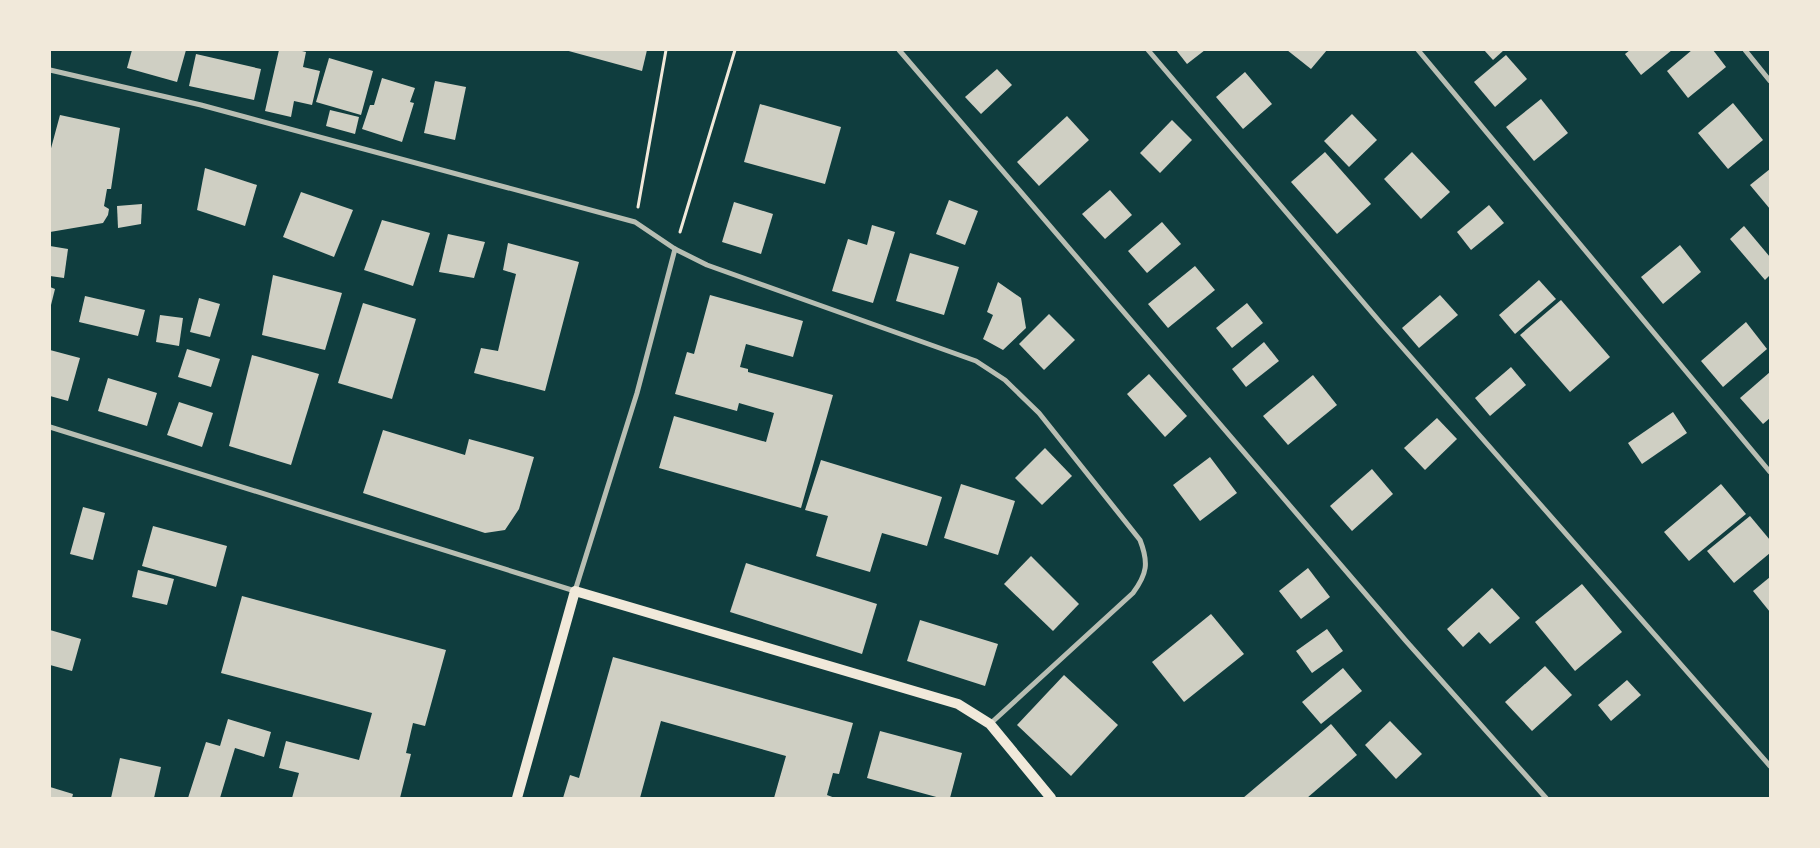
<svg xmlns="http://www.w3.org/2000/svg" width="1820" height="848" viewBox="0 0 1820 848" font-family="Montserrat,sans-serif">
  <rect width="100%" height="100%" fill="#0f3d3e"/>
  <g fill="#cfcfc3">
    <polygon points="132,50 186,50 177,82 127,68"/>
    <polygon points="279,50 298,50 306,52 303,67 320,71 312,105 294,101 291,117 265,111"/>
    <polygon points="565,50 647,50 642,71"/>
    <polygon points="1176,50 1205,50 1187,64"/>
    <polygon points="1287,50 1327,50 1311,69"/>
    <polygon points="1484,50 1504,50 1493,60"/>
    <polygon points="1630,50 1672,50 1641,75 1625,54"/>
    <polygon points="1692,50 1713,50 1726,67 1688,98 1667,71"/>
    <polygon points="196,54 261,69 254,100 189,86"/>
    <polygon points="1506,55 1527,79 1495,107 1474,82"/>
    <polygon points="329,58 373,71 361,115 316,102"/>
    <polygon points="997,69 1012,85 981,114 965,97"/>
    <polygon points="1245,72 1272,104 1243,129 1216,97"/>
    <polygon points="382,78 415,88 410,102 414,103 402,142 362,129 370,105 374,105"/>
    <polygon points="435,81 466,87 455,140 424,133"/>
    <polygon points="1541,99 1568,133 1534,161 1506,127"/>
    <polygon points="1733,103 1763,140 1728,169 1698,133"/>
    <polygon points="760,104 841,127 825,184 744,162"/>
    <polygon points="330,110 359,117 355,134 326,126"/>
    <polygon points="1352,114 1377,140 1349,167 1324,141"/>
    <polygon points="60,115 120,128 111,189 107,189 104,206 109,209 108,215 103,223 50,232 50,152"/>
    <polygon points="1067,116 1089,140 1039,186 1017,162"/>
    <polygon points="1172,120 1192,140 1160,173 1140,153"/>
    <polygon points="1325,152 1371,204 1337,234 1291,182"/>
    <polygon points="1412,152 1450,192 1421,219 1384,179"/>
    <polygon points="205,168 257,185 245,226 197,210"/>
    <polygon points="1770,169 1770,209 1750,185"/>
    <polygon points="1110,190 1132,215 1105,239 1082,214"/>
    <polygon points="301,192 353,210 334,257 283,237"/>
    <polygon points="949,200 978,211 965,245 936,234"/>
    <polygon points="734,202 773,214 761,254 722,242"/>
    <polygon points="142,204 141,224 118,228 117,206"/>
    <polygon points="1489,205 1504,223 1471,250 1457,232"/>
    <polygon points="382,220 430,233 413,286 364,270"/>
    <polygon points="1162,222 1181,244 1147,273 1128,251"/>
    <polygon points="872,225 895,232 873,303 832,291 848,239 867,245"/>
    <polygon points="1744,226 1770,257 1770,275 1765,280 1730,239"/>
    <polygon points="448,234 485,242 474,278 439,272"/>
    <polygon points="508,243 579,262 545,391 474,373 481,348 498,351 516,274 503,270"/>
    <polygon points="1680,245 1701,272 1663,304 1641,277"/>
    <polygon points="50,246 68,249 64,278 50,276"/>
    <polygon points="910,253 959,267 944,315 896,301"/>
    <polygon points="1195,266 1215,290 1168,328 1148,304"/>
    <polygon points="273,275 342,293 325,350 262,335"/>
    <polygon points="1539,280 1556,299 1515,334 1499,315"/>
    <polygon points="998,282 1021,298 1026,328 1003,350 983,339 993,315 987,312"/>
    <polygon points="50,287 55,289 51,305 50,305"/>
    <polygon points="710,295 803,321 793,357 746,344 740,367 748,369 748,372 833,395 801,508 659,468 674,416 766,442 774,413 739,403 737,411 675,394 687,352 694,354"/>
    <polygon points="1440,295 1458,315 1419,348 1402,328"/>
    <polygon points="85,296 145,310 138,336 79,322"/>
    <polygon points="199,298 220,304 210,337 190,332"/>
    <polygon points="1561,300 1610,357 1570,392 1520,335"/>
    <polygon points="363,303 416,319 392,399 338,383"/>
    <polygon points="1247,303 1263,323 1232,348 1216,328"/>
    <polygon points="1049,314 1075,340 1044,370 1019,344"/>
    <polygon points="160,315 183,318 179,346 156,342"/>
    <polygon points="1746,322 1767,349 1723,387 1701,361"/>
    <polygon points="1264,342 1279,361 1246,387 1232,369"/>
    <polygon points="187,349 220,359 211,387 178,377"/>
    <polygon points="50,350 80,358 68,401 50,396"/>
    <polygon points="252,355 319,374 291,465 229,446"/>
    <polygon points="1511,367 1526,385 1490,416 1475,398"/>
    <polygon points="1770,372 1770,418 1763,424 1740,398"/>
    <polygon points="1149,374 1187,416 1165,437 1127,394"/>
    <polygon points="1313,375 1337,405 1288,445 1263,416"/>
    <polygon points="108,378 157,393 147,426 98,411"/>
    <polygon points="179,402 213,413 202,447 167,435"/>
    <polygon points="1673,412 1687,433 1642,464 1628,443"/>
    <polygon points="1437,418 1457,439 1425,470 1404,448"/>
    <polygon points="383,430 465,455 469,439 534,457 519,509 505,530 485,533 363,493"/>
    <polygon points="1045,448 1072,476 1042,505 1015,478"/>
    <polygon points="1210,457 1237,493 1200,521 1173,485"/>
    <polygon points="821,460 942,497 927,546 882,533 870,572 816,556 828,516 805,510"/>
    <polygon points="1372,469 1393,494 1352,531 1330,506"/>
    <polygon points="961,484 1015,501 998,555 944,538"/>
    <polygon points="1721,484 1746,514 1689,561 1664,532"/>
    <polygon points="83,507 105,513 93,560 70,554"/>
    <polygon points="1750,516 1770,540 1770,553 1734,583 1707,551"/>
    <polygon points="153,526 227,546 216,587 142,566"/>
    <polygon points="1031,556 1079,604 1053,631 1004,584"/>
    <polygon points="746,563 877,604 862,654 730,612"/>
    <polygon points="1308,568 1330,597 1301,619 1279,591"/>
    <polygon points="138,570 174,579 167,605 132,597"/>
    <polygon points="1770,577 1770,612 1753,591"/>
    <polygon points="1582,584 1622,632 1575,671 1535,622"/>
    <polygon points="1492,588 1520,618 1490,644 1479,632 1463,647 1447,629"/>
    <polygon points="242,596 446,650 425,726 413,723 406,753 411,754 400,798 292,798 299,773 279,768 286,741 359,760 372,713 221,673"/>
    <polygon points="1211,614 1244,654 1184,702 1152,662"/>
    <polygon points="920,620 998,644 985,686 907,661"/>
    <polygon points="1327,629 1343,651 1312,673 1296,651"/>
    <polygon points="50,630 81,639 72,671 50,665"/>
    <polygon points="613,657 853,723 839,774 833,773 827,795 835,798 774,798 786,756 661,721 640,798 563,798 570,775 579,778"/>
    <polygon points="1545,666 1572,695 1532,731 1505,702"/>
    <polygon points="1343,668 1362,691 1321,724 1302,702"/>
    <polygon points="1064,675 1118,725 1071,776 1017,725"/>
    <polygon points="1627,680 1641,695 1611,721 1598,705"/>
    <polygon points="228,719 271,732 264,757 235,748 220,798 188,798 206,742 220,746"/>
    <polygon points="1390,721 1422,754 1396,779 1365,745"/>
    <polygon points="1331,724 1357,755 1307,798 1243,798"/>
    <polygon points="880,731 962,753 950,798 940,798 867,778"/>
    <polygon points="120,758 161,767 154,798 111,798"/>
    <polygon points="50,787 73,794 72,798 50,798"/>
  </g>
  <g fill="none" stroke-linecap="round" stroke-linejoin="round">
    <g stroke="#f1e9da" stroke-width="3">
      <polyline points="638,207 666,50"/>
      <polyline points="680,232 735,50"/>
    </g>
    <g stroke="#b8beb3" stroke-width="5">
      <polyline points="899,50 1406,641 1546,798"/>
      <polyline points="1148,50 1380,322 1770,766"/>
      <polyline points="1418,50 1770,472"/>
      <polyline points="1745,50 1770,81"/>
      <path d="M50 70 201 105 635 222 675 249 707 265 976 361 1005 380 1039 413 1140 540C1149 563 1147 574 1133 593L990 724"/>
      <polyline points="50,427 575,591 637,393 675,249"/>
    </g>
    <polyline stroke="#f1e9da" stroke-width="10" points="517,798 575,591 958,704 990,724 1051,798"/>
  </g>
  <rect width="1820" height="848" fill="none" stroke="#f1e9da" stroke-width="102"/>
</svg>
